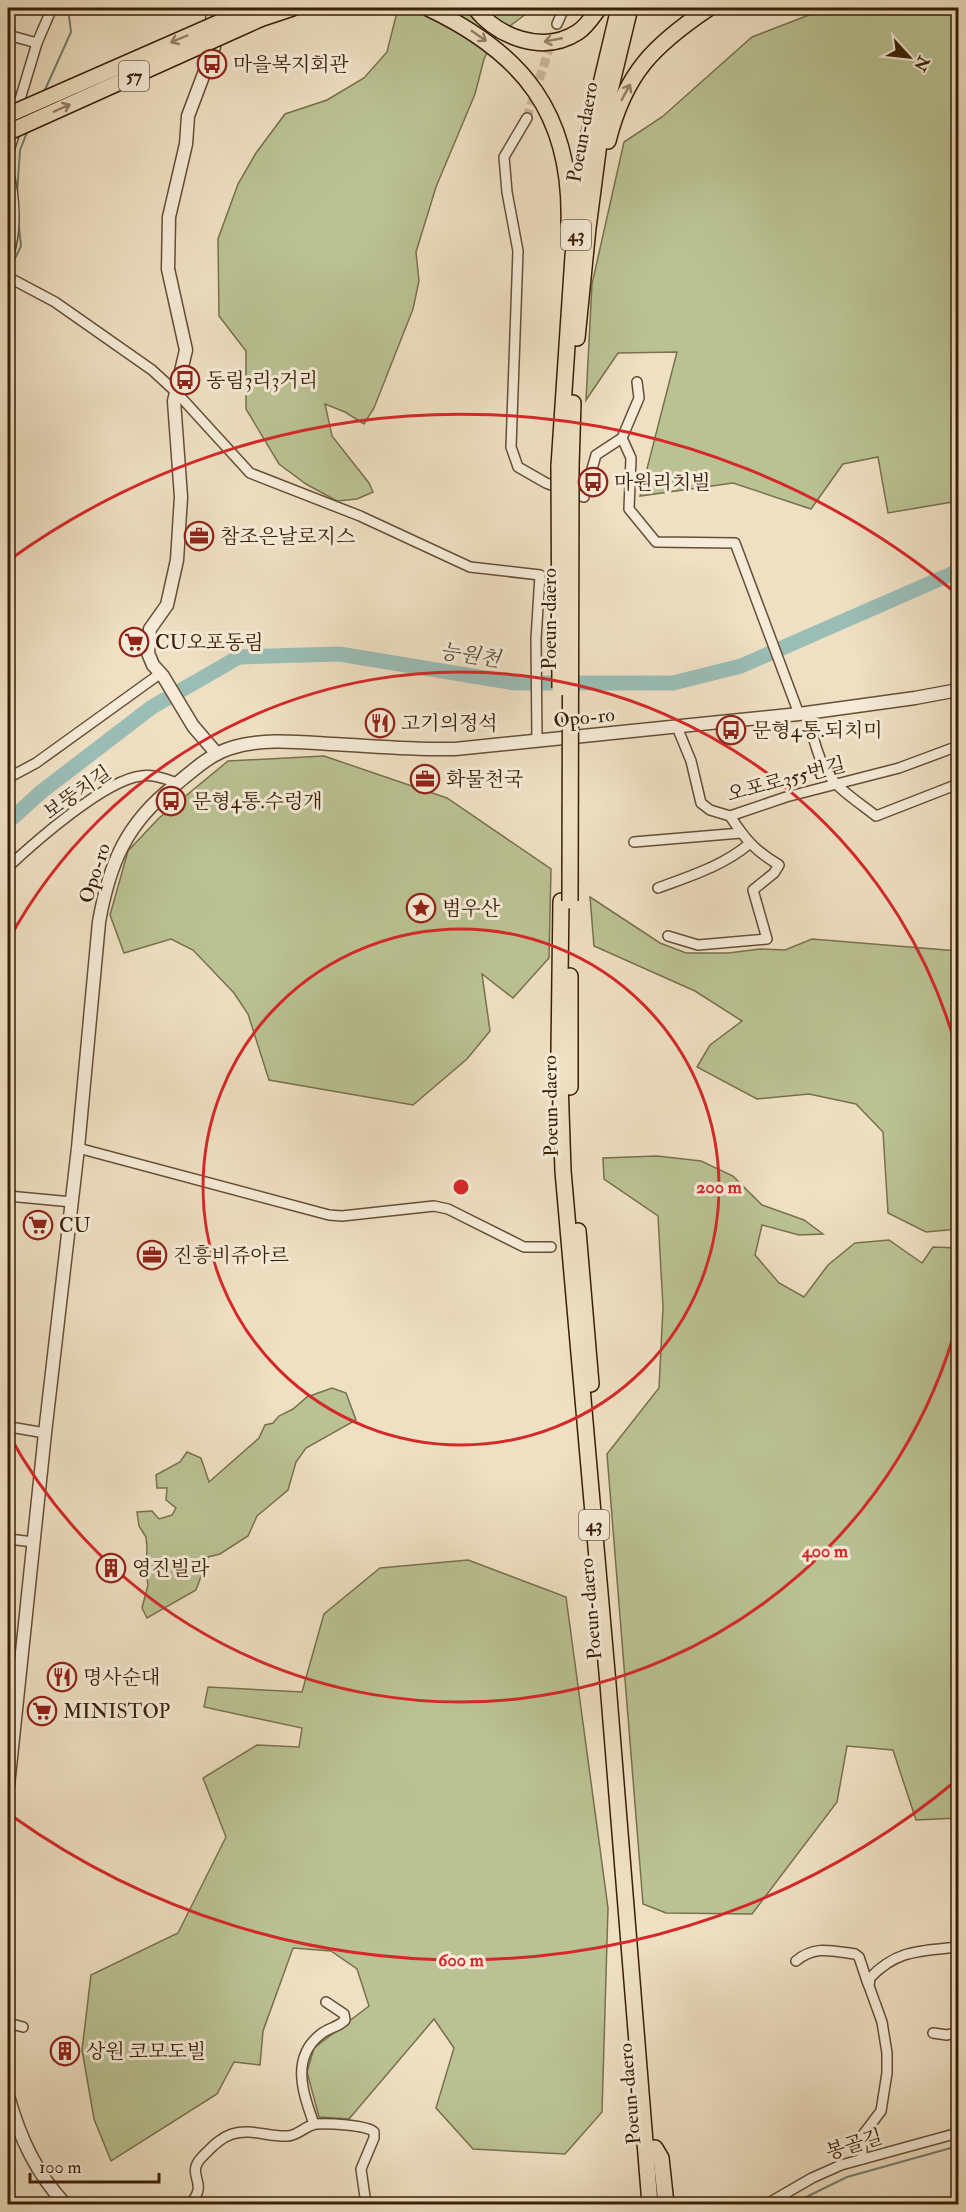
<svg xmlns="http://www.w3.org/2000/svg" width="966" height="2212" viewBox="0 0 966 2212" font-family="'IM FELL Double Pica','Noto Serif KR',serif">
  <rect width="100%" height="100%" fill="#efe0c3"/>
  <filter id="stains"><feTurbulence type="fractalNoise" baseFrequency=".00333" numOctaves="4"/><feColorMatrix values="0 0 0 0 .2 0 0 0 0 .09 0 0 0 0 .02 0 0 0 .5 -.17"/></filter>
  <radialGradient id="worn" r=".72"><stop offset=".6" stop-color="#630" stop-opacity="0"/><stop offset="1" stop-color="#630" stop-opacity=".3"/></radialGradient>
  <g fill="#bac293" stroke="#79704c" stroke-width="1.5">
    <polygon points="398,8 532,8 522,17 495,37 484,59 475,94 436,187 416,252 419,281 413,309 374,408 364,424 345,412 325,404 332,436 369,483 373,492 357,499 337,501 306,484 279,464 246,409 246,351 219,316 218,239 238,184 256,153 285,114 327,100 364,78 387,52"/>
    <polygon points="827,8 958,8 958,501 888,513 878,457 843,464 811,509 733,483 640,496 677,352 618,353 586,400 592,284 624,142 662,117 752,37"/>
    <polygon points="324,756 447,798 551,869 549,958 513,998 482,974 490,1031 467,1059 413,1105 269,1080 248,1014 234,993 193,950 171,939 124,953 110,915 128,851 159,818 228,761"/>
    <polygon points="590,897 660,943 686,953 728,953 760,949 785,950 812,939 958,951 958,1229 926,1232 888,1213 883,1132 856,1104 809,1094 757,1099 697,1067 710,1045 742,1021 695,991 594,946"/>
    <polygon points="657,1156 701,1161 733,1176 762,1205 804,1220 823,1234 799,1235 762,1225 755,1255 779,1283 804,1297 828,1265 855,1243 889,1240 922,1263 933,1247 958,1248 958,1818 916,1820 893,1750 847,1746 837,1802 752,1914 666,1913 643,1904 607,1454 659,1388 663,1307 658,1216 604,1179 603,1158"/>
    <polygon points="332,1388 346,1393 356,1420 306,1448 296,1462 288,1490 257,1516 248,1536 220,1554 208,1557 196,1590 147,1618 142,1608 148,1585 146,1573 147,1548 146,1537 139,1526 137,1512 152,1511 159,1519 172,1515 176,1508 166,1500 167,1488 157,1488 156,1475 180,1462 187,1452 201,1458 209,1482 259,1438 265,1425 273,1423 279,1416 293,1409 307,1397"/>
    <polygon points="468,1560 566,1597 608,1908 602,2112 565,2154 473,2149 436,2108 454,2048 434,2019 349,2119 319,2117 307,2072 314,2048 369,2006 357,1969 331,1951 293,1948 263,2031 260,2065 234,2062 217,2094 111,2161 94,2119 82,2050 91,1975 178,1933 226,1837 203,1778 257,1745 299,1747 302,1728 204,1707 208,1687 302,1692 324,1614 380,1568"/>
  </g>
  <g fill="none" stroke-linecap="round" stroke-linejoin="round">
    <g stroke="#737d6f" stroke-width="2">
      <polyline points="44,92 71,32 68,8"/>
      <polyline points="17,195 20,150 28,130"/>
      <polyline points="8,273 21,246 18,218"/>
      <polyline points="792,2204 847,2177 958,2146"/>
    </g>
    <polyline stroke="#9abdb6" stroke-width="15" points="8,822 41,792 152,707 239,657 339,654 515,683 673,683 741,666 958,571"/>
    <polyline stroke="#cab99d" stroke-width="9" stroke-dasharray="9 4.5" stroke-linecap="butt" points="527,118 557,24"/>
    <g stroke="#664e34" stroke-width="12">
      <g id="minor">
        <polyline points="557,24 564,8"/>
        <polyline points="8,35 37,43"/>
        <polyline points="18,113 18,106 37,43 52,8"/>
        <polyline points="527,118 504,157 507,192 518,251 511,447 518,467 546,483 584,497 596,455 622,438 639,398 637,382"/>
        <polyline points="8,154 16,129"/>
        <path d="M8 170C15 197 17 230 8 257"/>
        <polyline points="8,277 55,302 152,370 177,393 250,473 360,516 470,567 540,575 536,639 537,741"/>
        <polyline points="622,438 631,458 629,509 656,542 735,543 799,714"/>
        <path d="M807 713C812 731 815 750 824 767 834 788 859 802 876 816L958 784"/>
        <polyline points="677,727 691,761 701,803 710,810 730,816 786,797 899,768 958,746"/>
        <polyline points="8,778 36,763 161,673"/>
        <polyline points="634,842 741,833"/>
        <path d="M8 867C36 841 105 780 141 776 154 774 165 779 177 783"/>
        <path d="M658 888C690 876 723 866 749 844"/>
        <path d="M668 936 698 945 767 939 753 890 774 873 779 865C755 851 745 839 730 816"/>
        <polyline points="78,1148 329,1215 342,1216 434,1206 448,1209 524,1247 551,1247"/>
        <polyline points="8,1196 72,1202"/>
        <polyline points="8,1430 16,1428 45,1433"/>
        <polyline points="8,1539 34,1542"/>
        <path d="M796 1961C815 1945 832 1951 855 1954L859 1957 868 1984"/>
        <polyline points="8,2023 23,2027"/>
        <polyline points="933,2033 947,2035 958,2032"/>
        <path d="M314 2124C303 2093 290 2058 321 2034 328 2028 339 2027 345 2020L344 2014 326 2002"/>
        <path d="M862 2159V2136L881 2111 887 2073V2053L882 2022 869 1986 870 1978C897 1949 922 1951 958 1947"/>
        <path d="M190 2204C211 2181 183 2176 203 2156 212 2147 220 2138 232 2134 251 2128 268 2137 287 2136 298 2136 306 2125 316 2124 328 2123 367 2125 374 2132V2138L361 2169 366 2204"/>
        <polyline points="767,2204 812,2178 841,2165 958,2133"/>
      </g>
    </g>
    <g stroke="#664e34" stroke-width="15">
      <g id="tertiary">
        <polyline points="212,8 214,47 188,116 186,144 169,217 168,269 186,350 174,401 181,497 177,560 167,605 150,629 148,653 153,665 163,676 193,726 217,754"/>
        <path d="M8 1786 45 1433 78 1148 99 922C109 865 126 823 174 786 190 773 210 754 231 748 262 738 299 742 331 744 372 746 413 750 455 749L799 714 915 698 958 690"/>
        <path d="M8 2096C20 2138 36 2173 65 2204"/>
      </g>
    </g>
    <g stroke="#381e05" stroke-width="18">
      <g id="trunk">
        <path d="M428 8C523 53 572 114 569 223"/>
        <path d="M475 8C498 37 543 55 578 32 587 26 593 16 599 8"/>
        <polyline points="260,19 293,8"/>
        <path d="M608 141C625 73 654 45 709 8"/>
        <polyline points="577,338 588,228 601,128 630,8"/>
        <polyline points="559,466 573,256 589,134 619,8"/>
        <polyline points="571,466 573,403"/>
        <polyline points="561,901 559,1051 563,1171 608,1684 650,2204"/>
        <polyline points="570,1087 570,976"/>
        <polyline points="578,1231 591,1384"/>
        <polyline points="655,2148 661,2158 666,2204"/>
      </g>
    </g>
    <use href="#minor" stroke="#f5ebd8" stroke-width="9"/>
    <use href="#tertiary" stroke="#f5ebd8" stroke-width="12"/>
    <use href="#trunk" stroke="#efe0c3" stroke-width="15"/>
    <g stroke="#381e05" stroke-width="18" stroke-linecap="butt">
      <g id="trunk-bridge">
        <polyline points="8,115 252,8"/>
        <polyline points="9,132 260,19"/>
        <polyline points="559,466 560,688"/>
        <polyline points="570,901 571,466"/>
      </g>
    </g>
    <use href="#trunk-bridge" stroke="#efe0c3" stroke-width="15"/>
  </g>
  <defs><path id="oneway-shaft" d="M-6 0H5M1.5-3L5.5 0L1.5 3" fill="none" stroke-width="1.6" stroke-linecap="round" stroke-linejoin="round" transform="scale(1.5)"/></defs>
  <g stroke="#947f64">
    <use href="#oneway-shaft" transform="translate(479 36) rotate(35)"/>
    <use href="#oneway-shaft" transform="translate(179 39) rotate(157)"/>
    <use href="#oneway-shaft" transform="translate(553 40) rotate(169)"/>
    <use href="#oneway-shaft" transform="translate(626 92) rotate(-61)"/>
    <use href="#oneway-shaft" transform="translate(62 108) rotate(-24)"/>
  </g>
  <g fill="none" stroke="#d62828" stroke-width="3">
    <circle cx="461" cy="1187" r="258"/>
    <path d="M958 1320A515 515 0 0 1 8 1433M8 941A515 515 0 0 1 958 1054"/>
    <path d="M958 1779A773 773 0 0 1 12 1816M12 558A773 773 0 0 1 958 595"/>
  </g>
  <defs>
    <g id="bus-ring" transform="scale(1.5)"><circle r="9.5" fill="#f5ebd8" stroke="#8f2418" stroke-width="1.5"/><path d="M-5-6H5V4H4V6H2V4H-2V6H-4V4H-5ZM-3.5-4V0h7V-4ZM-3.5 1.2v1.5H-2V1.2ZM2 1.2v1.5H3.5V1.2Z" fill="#8f2418"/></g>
    <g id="office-ring" transform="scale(1.5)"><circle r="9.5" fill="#f5ebd8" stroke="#8f2418" stroke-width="1.5"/><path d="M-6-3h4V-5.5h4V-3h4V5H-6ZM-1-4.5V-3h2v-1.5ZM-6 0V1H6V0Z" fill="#8f2418"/></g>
    <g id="supermarket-ring" transform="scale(1.5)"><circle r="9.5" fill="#f5ebd8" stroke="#8f2418" stroke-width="1.5"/><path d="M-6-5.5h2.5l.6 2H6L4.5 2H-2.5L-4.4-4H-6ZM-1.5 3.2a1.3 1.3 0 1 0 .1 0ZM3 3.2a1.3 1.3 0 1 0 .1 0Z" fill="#8f2418"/></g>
    <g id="restaurant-ring" transform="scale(1.5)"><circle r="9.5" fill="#f5ebd8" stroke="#8f2418" stroke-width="1.5"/><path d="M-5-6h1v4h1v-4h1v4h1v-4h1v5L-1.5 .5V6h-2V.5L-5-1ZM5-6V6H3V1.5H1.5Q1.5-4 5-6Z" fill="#8f2418"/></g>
    <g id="sight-ring" transform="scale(1.5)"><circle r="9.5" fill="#f5ebd8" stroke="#8f2418" stroke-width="1.5"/><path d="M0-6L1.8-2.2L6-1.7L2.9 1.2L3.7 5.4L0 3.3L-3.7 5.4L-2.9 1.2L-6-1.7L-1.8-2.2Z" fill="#8f2418"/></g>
    <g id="building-ring" transform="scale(1.5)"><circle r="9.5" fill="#f5ebd8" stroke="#8f2418" stroke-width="1.5"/><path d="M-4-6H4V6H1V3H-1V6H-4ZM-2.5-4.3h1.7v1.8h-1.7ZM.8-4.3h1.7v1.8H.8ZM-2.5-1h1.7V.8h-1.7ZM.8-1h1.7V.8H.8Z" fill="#8f2418"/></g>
  </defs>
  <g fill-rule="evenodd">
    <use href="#bus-ring" x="212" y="64"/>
    <use href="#bus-ring" x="185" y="380"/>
    <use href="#bus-ring" x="593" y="482"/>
    <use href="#office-ring" x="199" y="536"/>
    <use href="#supermarket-ring" x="134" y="642"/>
    <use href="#restaurant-ring" x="380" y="723"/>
    <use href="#bus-ring" x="731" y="730"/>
    <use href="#office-ring" x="425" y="779"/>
    <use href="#bus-ring" x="171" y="801"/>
    <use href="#sight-ring" x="421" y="908"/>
    <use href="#supermarket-ring" x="38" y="1225"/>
    <use href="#office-ring" x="152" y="1255"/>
    <use href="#building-ring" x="111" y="1568"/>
    <use href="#restaurant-ring" x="62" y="1677"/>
    <use href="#supermarket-ring" x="42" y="1711"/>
    <use href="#building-ring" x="65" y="2051"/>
  </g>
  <g text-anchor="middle" stroke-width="6" stroke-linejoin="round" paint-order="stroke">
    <g fill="#f5ebd8" stroke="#715c44" stroke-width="1.5">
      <rect x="119" y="61" width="30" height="30" rx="4.5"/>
      <rect x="561" y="220" width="30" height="30" rx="4.5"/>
      <rect x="579" y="1510" width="30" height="30" rx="4.5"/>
    </g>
    <g font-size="18" font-weight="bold" fill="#381e05">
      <text x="134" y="82">57</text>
      <text x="576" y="241">43</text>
      <text x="594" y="1531">43</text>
    </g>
    <g font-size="20" fill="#381e05" stroke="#f5ebd8" text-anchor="start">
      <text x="233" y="71">마을복지회관</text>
      <text x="206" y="387">동림3리3거리</text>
      <text x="614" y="489">마원리치빌</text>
      <text x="220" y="543">참조은날로지스</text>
      <text x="155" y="649">CU오포동림</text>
      <text x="401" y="730">고기의정석</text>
      <text x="752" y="737">문형4통.되치미</text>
      <text x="446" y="786">화물천국</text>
      <text x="192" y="808">문형4통.수렁개</text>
      <text x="442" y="915">범우산</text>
      <text x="59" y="1232">CU</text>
      <text x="173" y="1262">진흥비쥬아르</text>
      <text x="132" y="1575">영진빌라</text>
      <text x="83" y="1684">명사순대</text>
      <text x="63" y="1718">MINISTOP</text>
      <text x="86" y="2058">상원 코모도빌</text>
    </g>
    <g font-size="20" fill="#381e05" stroke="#f5ebd8">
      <text transform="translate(582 132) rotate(-80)" y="7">Poeun-daero</text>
      <text transform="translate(549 619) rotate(-90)" y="7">Poeun-daero</text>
      <text transform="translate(584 717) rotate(-6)" y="7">Opo-ro</text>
      <text transform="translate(786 779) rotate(-15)" y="7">오포로355번길</text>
      <text transform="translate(77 792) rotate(-35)" y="7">보뚱치길</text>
      <text transform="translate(94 873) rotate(-72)" y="7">Opo-ro</text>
      <text transform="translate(550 1106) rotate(-91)" y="7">Poeun-daero</text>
      <text transform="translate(590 1609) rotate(-95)" y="7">Poeun-daero</text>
      <text transform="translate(629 2094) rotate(-95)" y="7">Poeun-daero</text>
      <text transform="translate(854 2144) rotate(-17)" y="7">봉골길</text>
    </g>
    <g font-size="21" font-style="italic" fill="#554e3a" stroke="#f5ebd8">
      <text transform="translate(470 655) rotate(9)" y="7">능원천</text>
    </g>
  </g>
  <circle cx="461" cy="1187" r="9" fill="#d62828" stroke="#f5ebd8" stroke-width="3"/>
  <g font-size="18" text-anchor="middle" font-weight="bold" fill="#d62828" stroke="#f5ebd8" stroke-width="6" stroke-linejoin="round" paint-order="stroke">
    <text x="719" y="1193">200 m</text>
    <text x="825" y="1557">400 m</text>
    <text x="461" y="1966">600 m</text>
  </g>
  <rect width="966" height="2212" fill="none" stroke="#efe0c3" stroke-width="30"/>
  <rect x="9" y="9" width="948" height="2194" fill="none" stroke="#381e05" stroke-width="3"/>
  <rect x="15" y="15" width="936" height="2182" fill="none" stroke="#381e05" stroke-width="1.5"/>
  <g transform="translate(909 57) rotate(117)" stroke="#f5ebd8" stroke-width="4.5" paint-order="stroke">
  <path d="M0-4.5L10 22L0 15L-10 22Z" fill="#381e05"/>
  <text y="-9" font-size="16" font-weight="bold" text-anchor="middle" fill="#381e05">N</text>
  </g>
  <path d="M30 2173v9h129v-9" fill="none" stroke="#381e05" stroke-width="3"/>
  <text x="39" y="2173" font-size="18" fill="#381e05" stroke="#f5ebd8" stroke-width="4.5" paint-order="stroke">100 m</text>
  <rect width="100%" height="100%" filter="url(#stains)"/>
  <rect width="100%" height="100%" fill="url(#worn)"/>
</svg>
